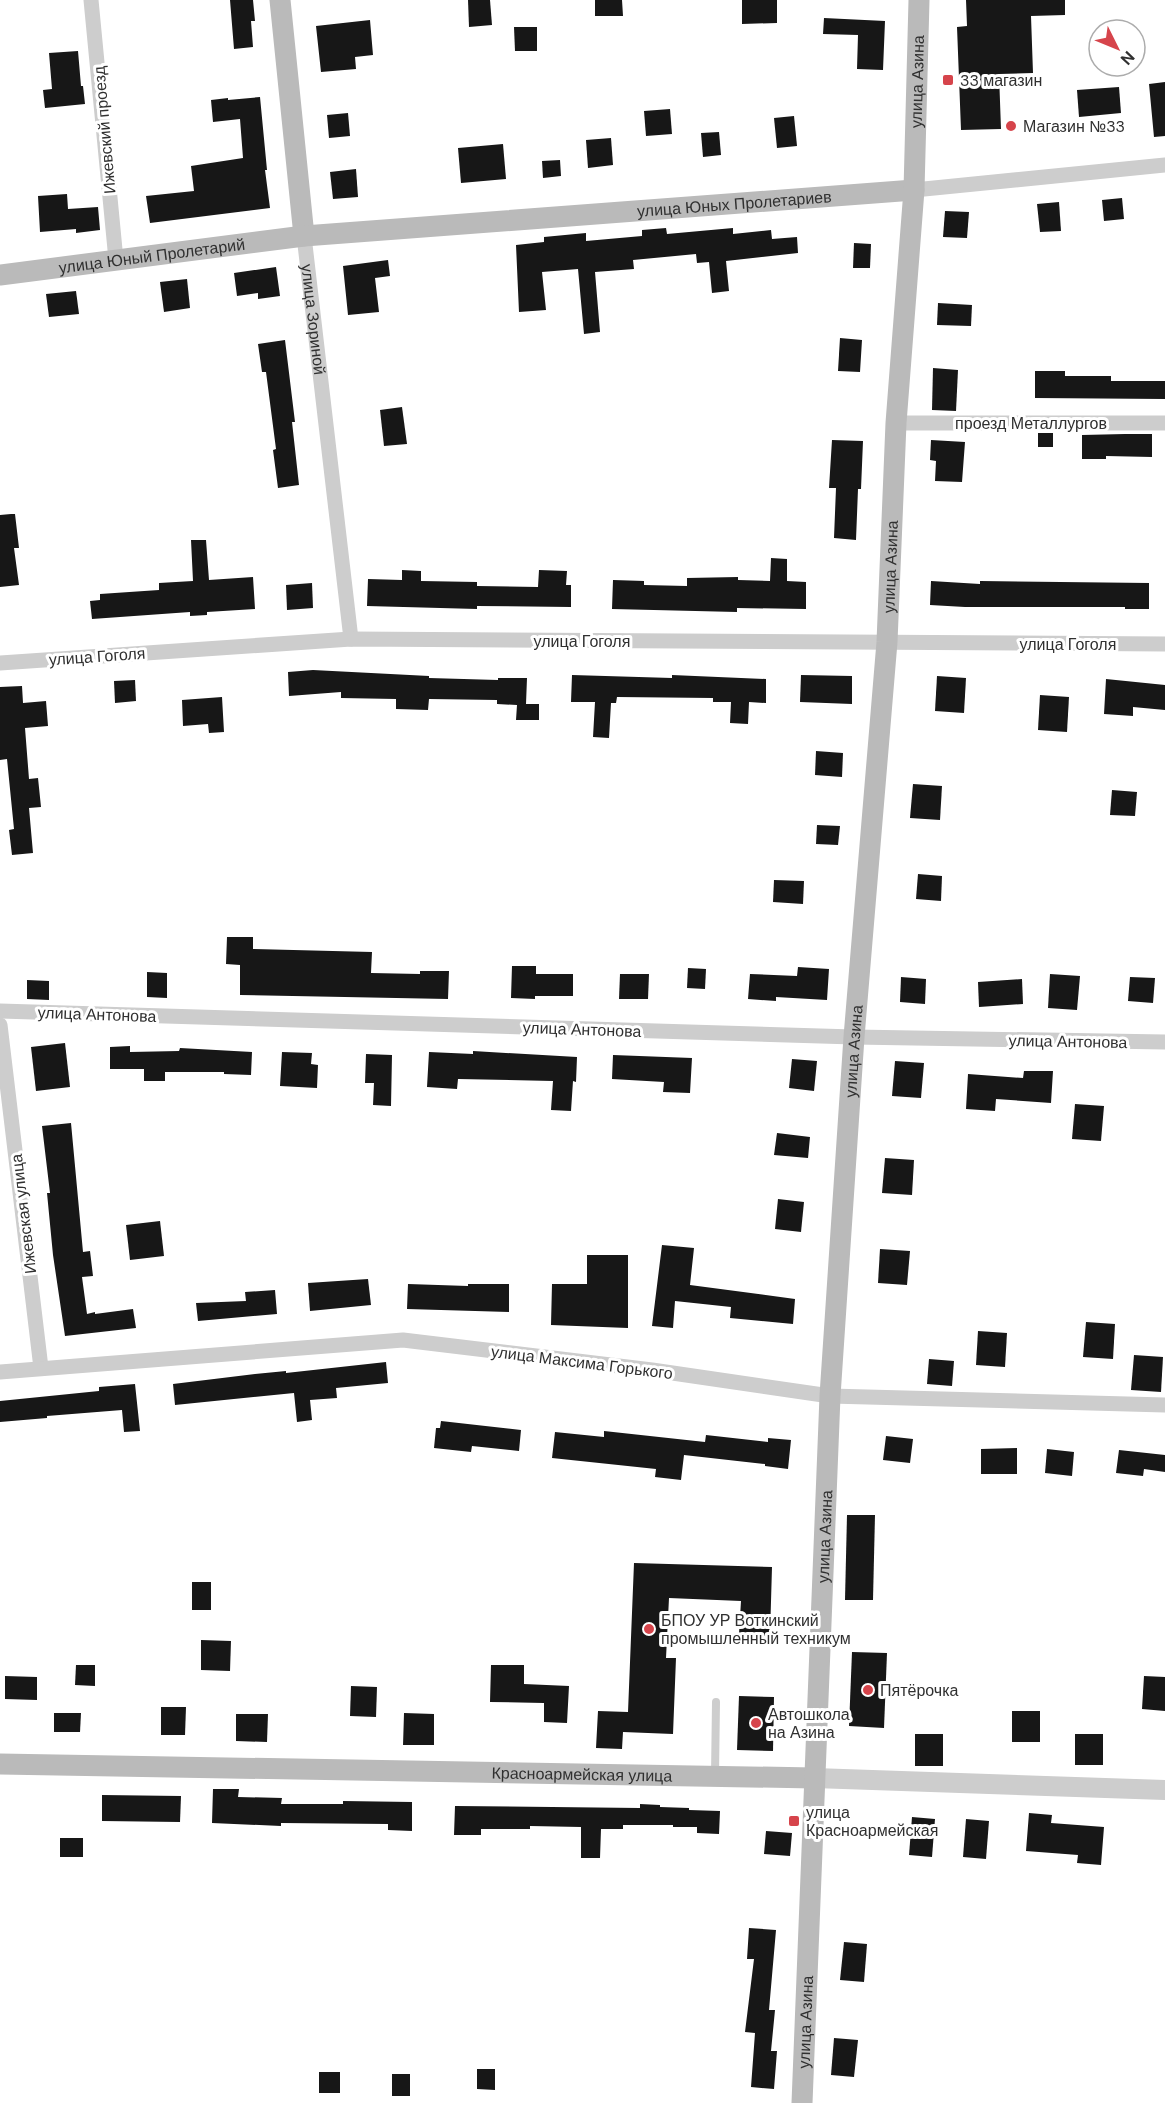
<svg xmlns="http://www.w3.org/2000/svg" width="1165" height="2103" viewBox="0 0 1165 2103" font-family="'DM Sans',sans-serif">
  <rect width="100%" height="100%" fill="#fff"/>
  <g fill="#171717">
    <polygon points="230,0 253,0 255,21 251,21 253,47 234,49"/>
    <polygon points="468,0 490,0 492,25 469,27"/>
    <polygon points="595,0 622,0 623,16 595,16"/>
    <polygon points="742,0 777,0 777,23 742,24"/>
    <polygon points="966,0 1065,0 1065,15 1031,16 1033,73 999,74 1001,129 961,130 957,27 967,26"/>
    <polygon points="824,18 885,21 883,70 857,69 858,35 823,34"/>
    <polygon points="370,20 373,55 355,57 356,69 321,72 316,26"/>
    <polygon points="514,27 537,27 537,51 515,51"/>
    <polygon points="78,51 81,86 83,86 85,104 45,108 43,90 52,89 49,53"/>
    <polygon points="1165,82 1165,136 1154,137 1149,84"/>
    <polygon points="1119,87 1121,113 1079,117 1077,90"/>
    <polygon points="260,97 267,170 265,170 270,208 150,223 146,196 194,191 191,166 243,158 240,119 213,122 211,100 228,98 228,100"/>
    <polygon points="670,109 672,134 646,136 644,111"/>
    <polygon points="348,113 350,136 329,138 327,115"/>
    <polygon points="794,116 797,146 777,148 774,118"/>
    <polygon points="719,132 721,155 703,157 701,133"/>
    <polygon points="611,138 613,165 588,168 586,140"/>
    <polygon points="503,144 506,179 461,183 458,148"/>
    <polygon points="560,160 561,176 543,178 542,161"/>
    <polygon points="356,169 358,197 333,199 330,172"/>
    <polygon points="67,194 68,209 98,207 100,230 76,233 76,229 40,232 38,196"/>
    <polygon points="1122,198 1124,219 1104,221 1102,200"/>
    <polygon points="1059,202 1061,231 1040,232 1037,204"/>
    <polygon points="945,211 969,212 967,238 943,237"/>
    <polygon points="666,228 667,234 733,228 733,234 771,230 772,239 797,237 798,253 726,261 729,291 712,293 709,262 697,263 696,254 633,260 634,269 595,272 600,332 584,334 578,269 542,272 546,310 519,312 516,245 544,242 544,237 586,233 586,241 642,236 642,230"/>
    <polygon points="854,243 871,244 870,268 853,268"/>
    <polygon points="388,260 390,276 375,278 379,312 348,315 343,266"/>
    <polygon points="276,267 280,296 258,299 258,293 237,296 234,273"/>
    <polygon points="187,279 190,308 164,312 160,282"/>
    <polygon points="76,291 79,314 49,317 46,294"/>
    <polygon points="938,303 972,305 971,326 937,325"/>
    <polygon points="840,338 862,340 860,372 838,371"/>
    <polygon points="285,340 295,422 292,422 299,485 278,488 273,450 276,449 266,372 262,372 258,344"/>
    <polygon points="933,368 958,370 956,411 932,410"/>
    <polygon points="1035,371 1065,371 1065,376 1111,376 1111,381 1165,381 1165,399 1035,398"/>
    <polygon points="402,407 407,444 384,446 380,410"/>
    <rect x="1038" y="433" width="15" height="14"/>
    <polygon points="1125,434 1152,434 1152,457 1106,456 1106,459 1082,459 1082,435"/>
    <polygon points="832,440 863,441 861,489 858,489 856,540 834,538 836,488 829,488"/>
    <polygon points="931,440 965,442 962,482 935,481 936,461 930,460"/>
    <polygon points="11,514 15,514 19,548 14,548 19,585 0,587 0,515"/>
    <polygon points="191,540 206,540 209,580 253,577 255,609 207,612 207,615 190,616 190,612 92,619 90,601 100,600 100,594 159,590 159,583 193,581"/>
    <polygon points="771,558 787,559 787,581 806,582 806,609 737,608 737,612 612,609 613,580 644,581 644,585 687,586 687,578 738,577 738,580 770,581"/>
    <polygon points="402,570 421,571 421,581 477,582 477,586 538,587 539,570 567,571 566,585 571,585 571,607 477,606 477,609 367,606 368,579 402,580"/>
    <polygon points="931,581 980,584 980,581 1149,583 1149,609 1125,609 1125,607 965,607 930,605"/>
    <polygon points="312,583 313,608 287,610 286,585"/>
    <polygon points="313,670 429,676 429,678 498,680 498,678 527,678 526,704 539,704 539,720 516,720 517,705 497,704 497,700 429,699 428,710 396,709 396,699 341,698 341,692 289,696 288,672"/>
    <polygon points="572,675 672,678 672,675 766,679 766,703 749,702 748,724 730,723 731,702 713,702 713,698 617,697 616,703 611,703 609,738 593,737 595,702 571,702"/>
    <polygon points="801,675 852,676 852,704 800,702"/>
    <polygon points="937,676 966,678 964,713 935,711"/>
    <polygon points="1106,679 1165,685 1165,710 1133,707 1133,716 1104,714"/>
    <polygon points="135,680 136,701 115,703 114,681"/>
    <polygon points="22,686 23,703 46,701 48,726 25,728 29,779 38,778 41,807 29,808 33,853 12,855 9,830 14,829 7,759 0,760 0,687"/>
    <polygon points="1040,695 1069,697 1067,732 1038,730"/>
    <polygon points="222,697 224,732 209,733 208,724 183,726 182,700"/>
    <polygon points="816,751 843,753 842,777 815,775"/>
    <polygon points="913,784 942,786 940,820 910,818"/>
    <polygon points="1112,790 1137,792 1135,816 1110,815"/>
    <polygon points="817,825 840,826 838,845 816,844"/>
    <polygon points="918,874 942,876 941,901 916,899"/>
    <polygon points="774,880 804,881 803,904 773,902"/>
    <polygon points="227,937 253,937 253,949 372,952 371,973 420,974 420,971 449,971 448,999 240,995 240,965 226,964"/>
    <polygon points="512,966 536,966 536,974 573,974 573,996 535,996 535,999 511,998"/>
    <polygon points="798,967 829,969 827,1000 776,997 776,1001 748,999 750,974 797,976"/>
    <polygon points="688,968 706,969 705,989 687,988"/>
    <polygon points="147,972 167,973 167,998 147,997"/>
    <polygon points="620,974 649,974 648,999 619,999"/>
    <polygon points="1050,974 1080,976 1077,1010 1048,1008"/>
    <polygon points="901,977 926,979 925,1004 900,1002"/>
    <polygon points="1130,977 1155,978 1153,1003 1128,1001"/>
    <polygon points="1022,979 1023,1004 979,1007 978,982"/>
    <polygon points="27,980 49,981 49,1000 27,999"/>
    <polygon points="65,1043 70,1087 36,1091 31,1047"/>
    <polygon points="130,1046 130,1052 179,1051 180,1048 252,1052 251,1075 224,1074 224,1072 165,1072 165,1081 144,1081 144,1069 110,1069 110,1047"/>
    <polygon points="473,1051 577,1057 576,1082 573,1081 571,1111 551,1110 553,1081 458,1079 457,1089 427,1087 429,1052 473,1054"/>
    <polygon points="282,1052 312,1053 311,1064 318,1065 317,1088 280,1086"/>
    <polygon points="366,1054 392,1055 391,1106 373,1105 374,1083 365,1083"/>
    <polygon points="613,1055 692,1058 690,1093 663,1092 664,1082 612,1079"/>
    <polygon points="792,1059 817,1061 814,1091 789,1088"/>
    <polygon points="895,1061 924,1063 921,1098 892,1096"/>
    <polygon points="1024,1071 1053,1071 1051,1103 996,1099 995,1111 966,1109 968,1074 1023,1078"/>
    <polygon points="1075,1104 1104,1106 1101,1141 1072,1139"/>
    <polygon points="71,1123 83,1252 90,1251 93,1276 82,1277 87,1314 95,1312 95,1314 133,1309 136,1328 65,1336 53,1255 47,1193 50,1193 42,1126"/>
    <polygon points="777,1133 810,1137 808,1158 774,1155"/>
    <polygon points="885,1158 914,1160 912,1195 882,1193"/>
    <polygon points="778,1199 804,1202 801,1232 775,1229"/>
    <polygon points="160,1221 164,1256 130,1260 126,1225"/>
    <polygon points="662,1245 694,1248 690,1285 795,1299 793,1324 730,1318 731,1307 675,1301 673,1328 652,1326"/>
    <polygon points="880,1249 910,1251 907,1285 878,1283"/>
    <polygon points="587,1255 628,1255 628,1328 551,1325 552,1284 587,1284"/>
    <polygon points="368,1279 371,1305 310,1311 308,1283"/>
    <polygon points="408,1284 468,1286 468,1284 509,1284 509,1312 407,1309"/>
    <polygon points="275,1290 277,1314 198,1321 196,1303 246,1301 245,1292"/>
    <polygon points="1086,1322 1115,1324 1113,1359 1083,1357"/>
    <polygon points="978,1331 1007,1333 1005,1367 976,1365"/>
    <polygon points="1134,1355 1163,1357 1161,1392 1131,1390"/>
    <polygon points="929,1359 954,1361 952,1386 927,1384"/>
    <polygon points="386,1362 388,1383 336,1388 337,1398 310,1400 312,1420 297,1422 294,1393 175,1405 173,1384 255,1374 286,1371 286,1373"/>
    <polygon points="135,1384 140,1431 124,1432 122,1410 47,1416 47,1418 0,1422 0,1401 99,1391 99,1387"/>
    <polygon points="441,1421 521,1430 519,1451 472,1446 471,1452 434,1448 436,1428 440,1428"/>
    <polygon points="604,1431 705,1442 706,1435 768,1442 768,1438 791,1440 788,1469 765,1466 765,1464 684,1455 681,1480 655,1477 656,1469 552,1458 555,1432 604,1437"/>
    <polygon points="886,1436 913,1439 910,1463 883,1460"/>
    <polygon points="1017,1448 1017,1474 981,1474 981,1449"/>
    <polygon points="1047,1449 1074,1452 1072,1476 1045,1473"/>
    <polygon points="1119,1450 1165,1455 1165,1472 1144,1469 1143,1476 1116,1473"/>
    <polygon points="847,1515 875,1515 873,1600 845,1600"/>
    <polygon points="634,1563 772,1567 770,1636 739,1634 741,1601 669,1598 666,1658 676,1658 673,1734 623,1732 622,1749 596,1748 598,1711 628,1712"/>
    <rect x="192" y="1582" width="19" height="28"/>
    <polygon points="201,1640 231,1641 230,1671 201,1670"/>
    <polygon points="852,1652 887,1653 884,1728 849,1726"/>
    <polygon points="76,1665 95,1665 95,1686 75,1685"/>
    <polygon points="491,1665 524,1665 524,1684 569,1686 567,1723 544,1722 544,1703 490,1702"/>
    <polygon points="5,1676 37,1677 37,1700 5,1699"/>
    <polygon points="1144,1676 1165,1677 1165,1711 1142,1709"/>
    <polygon points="351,1686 377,1687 376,1717 350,1716"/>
    <polygon points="739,1696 774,1697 773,1751 737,1750"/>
    <polygon points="161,1707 186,1707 185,1735 161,1735"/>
    <rect x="1012" y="1711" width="28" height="31"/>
    <polygon points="54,1713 81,1713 80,1732 54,1732"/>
    <polygon points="404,1713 434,1714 434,1745 403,1745"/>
    <polygon points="236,1714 268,1714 267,1742 236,1741"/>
    <rect x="915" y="1734" width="28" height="32"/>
    <rect x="1075" y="1734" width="28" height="31"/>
    <polygon points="213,1789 239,1789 238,1797 282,1798 281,1804 343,1804 343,1801 412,1802 412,1831 388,1830 388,1824 281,1823 281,1826 212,1823"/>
    <polygon points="102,1795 181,1796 180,1822 102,1821"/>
    <polygon points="640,1804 660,1805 660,1807 689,1808 689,1810 720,1811 719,1834 697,1833 697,1827 673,1827 673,1825 623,1825 623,1829 601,1829 600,1858 581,1858 581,1827 530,1826 530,1829 481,1829 481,1835 454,1835 455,1806 640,1808"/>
    <polygon points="1029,1813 1052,1815 1051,1823 1104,1827 1101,1865 1077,1863 1078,1855 1026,1851"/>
    <polygon points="912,1817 935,1819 932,1857 909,1855"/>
    <polygon points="966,1819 989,1821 986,1859 963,1857"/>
    <polygon points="766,1831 792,1833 790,1856 764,1854"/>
    <rect x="60" y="1838" width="23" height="19"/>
    <polygon points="749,1928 776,1930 769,2010 775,2010 771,2051 777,2051 774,2089 751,2087 755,2033 745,2032 754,1959 747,1959"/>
    <polygon points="844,1942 867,1944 864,1982 840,1980"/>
    <polygon points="834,2038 858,2040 854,2077 831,2075"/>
    <polygon points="477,2069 495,2069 495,2090 477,2089"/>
    <rect x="319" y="2072" width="21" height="21"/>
    <rect x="392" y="2074" width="18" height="22"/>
  </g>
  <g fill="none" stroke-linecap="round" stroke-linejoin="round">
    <polyline stroke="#cdcdcd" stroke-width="8" points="715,1775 716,1702"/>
    <g stroke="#cdcdcd" stroke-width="15">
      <polyline points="91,0 116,260"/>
      <polyline points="914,190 1165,165"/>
      <path id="s1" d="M304 236 351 639"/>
      <polyline points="896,423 1165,423"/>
      <polyline points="0,663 351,639 1165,644"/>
      <polyline points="0,1011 854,1037 1165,1042"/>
      <polyline points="0,1025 41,1368"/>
      <polyline points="0,1372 403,1340 652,1370 830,1396 1165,1405"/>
    </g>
    <polyline stroke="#cdcdcd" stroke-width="20" points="814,1778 1165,1790"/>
    <g stroke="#bababa" stroke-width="21">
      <polyline points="280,0 304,236"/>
      <path id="s2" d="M0 275 304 236 914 190"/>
      <path id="s3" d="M0 1764 814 1778"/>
      <path id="s4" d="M802 2103 830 1396 854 1037 887 642 896 423 914 190 919 0"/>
    </g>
  </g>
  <g fill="#d6444b" stroke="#fff" stroke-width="2">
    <rect x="942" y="74" width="12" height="12" rx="3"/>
    <circle cx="1011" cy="126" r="6"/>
    <circle cx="649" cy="1629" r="6"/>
    <circle cx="868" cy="1690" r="6"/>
    <circle cx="756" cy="1723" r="6"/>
    <rect x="788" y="1815" width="12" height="12" rx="3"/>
  </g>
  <g text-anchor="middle" stroke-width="6" stroke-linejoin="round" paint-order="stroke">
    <g font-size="16" fill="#303030" stroke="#fff" text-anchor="start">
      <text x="960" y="86">33 магазин</text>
      <text x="1023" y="132">Магазин №33</text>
      <text x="661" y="1626">БПОУ УР Воткинский<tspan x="661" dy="18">промышленный техникум</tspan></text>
      <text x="880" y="1696">Пятёрочка</text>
      <text x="768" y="1720">Автошкола<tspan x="768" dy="18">на Азина</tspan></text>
      <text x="806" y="1818">улица<tspan x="806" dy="18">Красноармейская</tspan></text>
    </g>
    <g font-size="16" fill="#303030" stroke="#fff">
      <text dy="6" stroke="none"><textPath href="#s4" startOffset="2025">улица Азина</textPath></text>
      <text transform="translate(104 130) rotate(-95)" y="6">Ижевский проезд</text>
      <text dy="6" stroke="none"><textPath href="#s2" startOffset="738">улица Юных Пролетариев</textPath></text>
      <text dy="6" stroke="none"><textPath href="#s2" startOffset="153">улица Юный Пролетарий</textPath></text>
      <text dy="6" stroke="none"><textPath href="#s1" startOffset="84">улица Зориной</textPath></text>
      <text x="1031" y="429">проезд Металлургов</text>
      <text dy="6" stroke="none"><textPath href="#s4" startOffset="1539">улица Азина</textPath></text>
      <text x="582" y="647">улица Гоголя</text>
      <text x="1068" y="650">улица Гоголя</text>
      <text transform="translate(97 656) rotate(-4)" y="6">улица Гоголя</text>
      <text transform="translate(97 1014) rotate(2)" y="6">улица Антонова</text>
      <text transform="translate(582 1029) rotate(2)" y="6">улица Антонова</text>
      <text transform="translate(1068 1041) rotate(1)" y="6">улица Антонова</text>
      <text dy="6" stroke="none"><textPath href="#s4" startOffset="1053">улица Азина</textPath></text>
      <text transform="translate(23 1214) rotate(-97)" y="6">Ижевская улица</text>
      <text transform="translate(582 1362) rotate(7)" y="6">улица Максима Горького</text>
      <text dy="6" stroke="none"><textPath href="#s4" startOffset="567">улица Азина</textPath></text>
      <text dy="6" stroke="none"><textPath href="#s3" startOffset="582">Красноармейская улица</textPath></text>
      <text dy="6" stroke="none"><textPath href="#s4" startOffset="81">улица Азина</textPath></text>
    </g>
  </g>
  <g transform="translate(1117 48) rotate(133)"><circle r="28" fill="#ffffff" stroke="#acacac" stroke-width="1.5"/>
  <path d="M0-4.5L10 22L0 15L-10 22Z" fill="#d6444b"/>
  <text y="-9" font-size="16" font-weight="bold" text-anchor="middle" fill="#303030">N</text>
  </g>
</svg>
